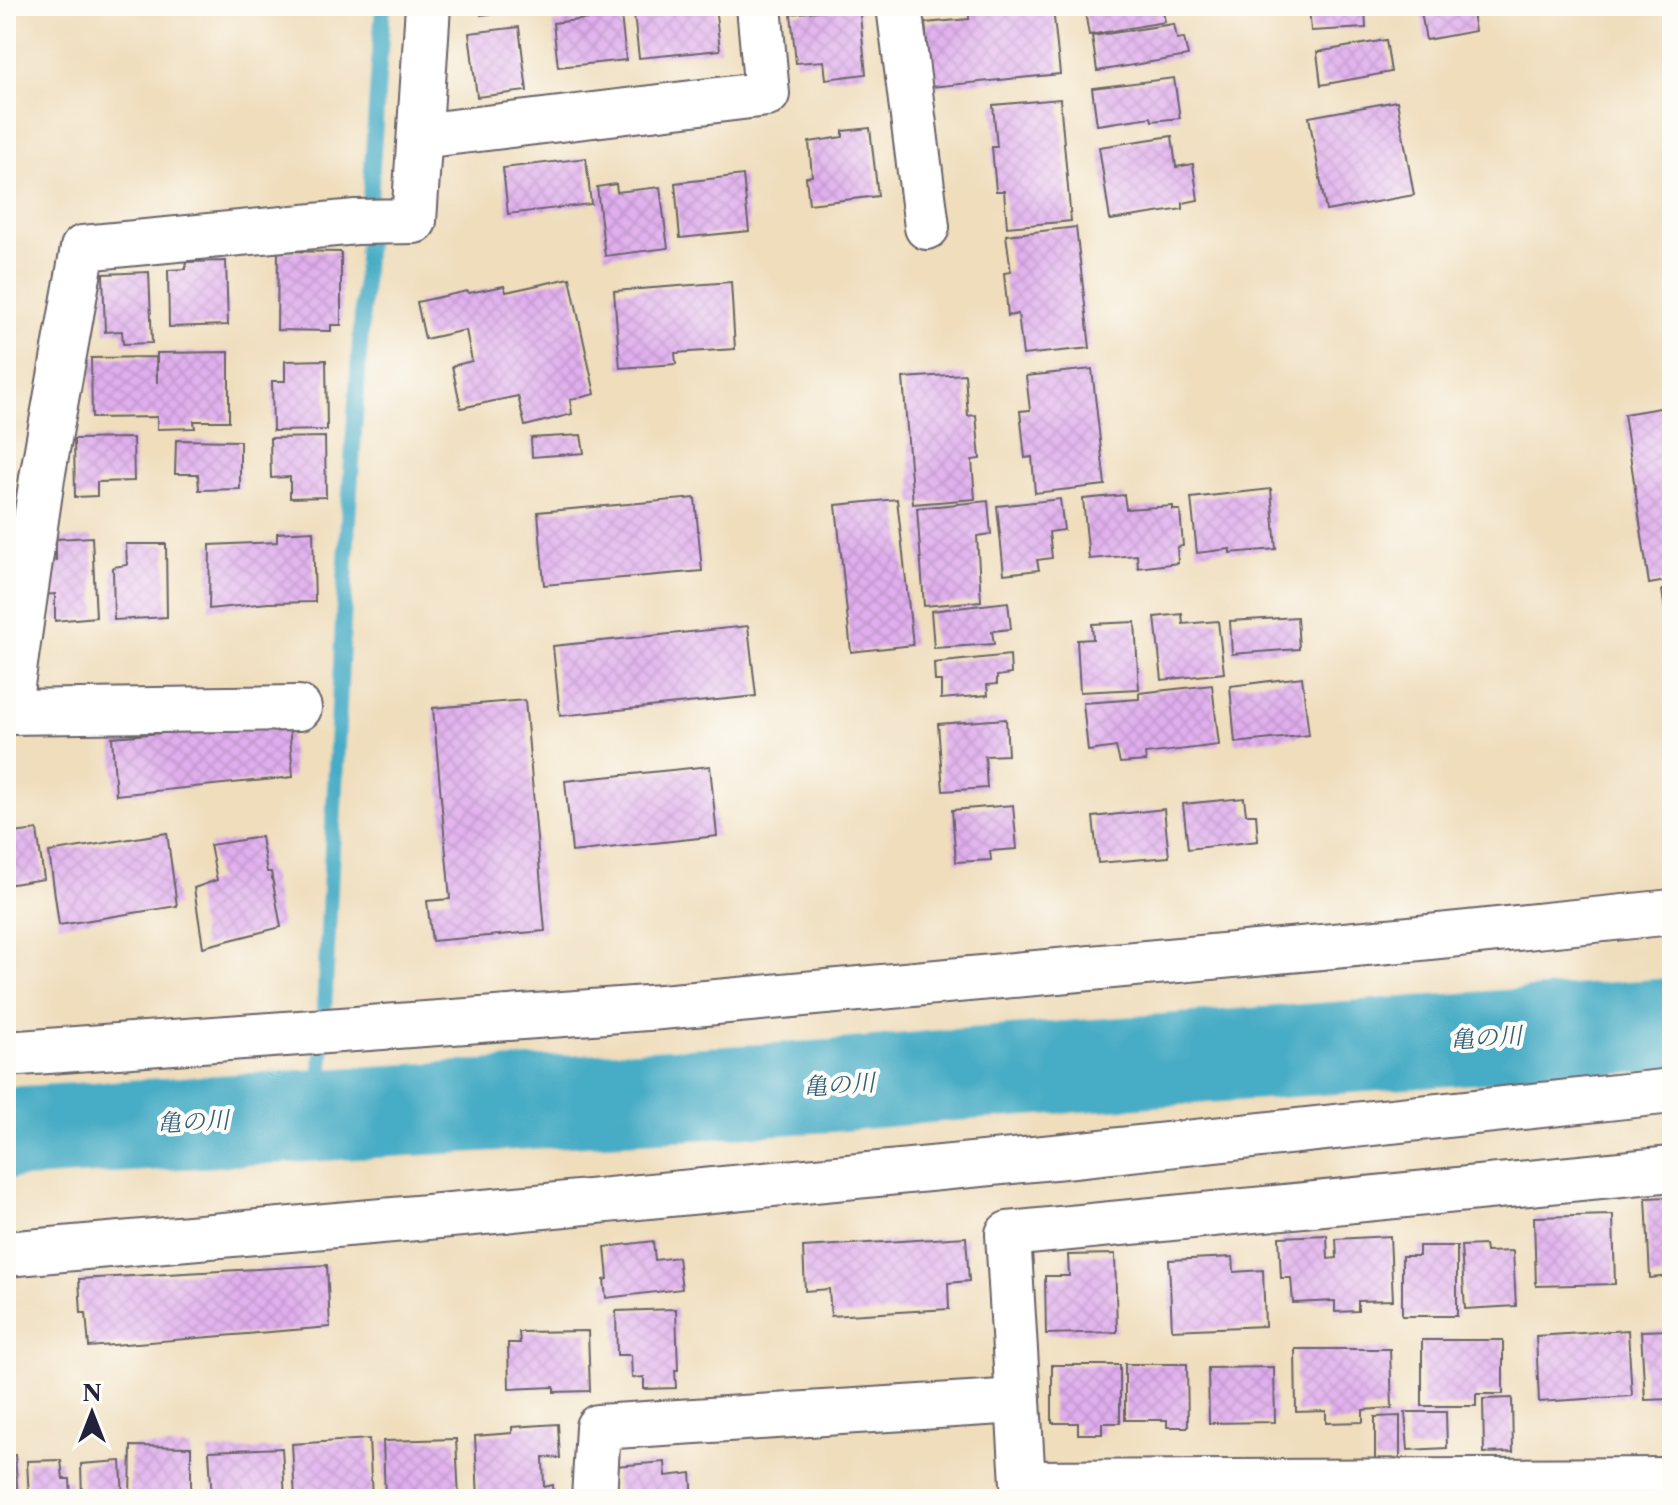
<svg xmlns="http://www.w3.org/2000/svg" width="1678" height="1505" viewBox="0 0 1678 1505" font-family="'Libre Caslon Text','Noto Serif JP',serif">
  <defs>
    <pattern id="building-cross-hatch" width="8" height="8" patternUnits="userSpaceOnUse" patternTransform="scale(2)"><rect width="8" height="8" fill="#e0aeed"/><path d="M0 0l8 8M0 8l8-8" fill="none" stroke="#c095cc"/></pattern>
  </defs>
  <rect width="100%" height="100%" fill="#fdfcf7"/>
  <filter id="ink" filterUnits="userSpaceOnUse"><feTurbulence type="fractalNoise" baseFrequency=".0125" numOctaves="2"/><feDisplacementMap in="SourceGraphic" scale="16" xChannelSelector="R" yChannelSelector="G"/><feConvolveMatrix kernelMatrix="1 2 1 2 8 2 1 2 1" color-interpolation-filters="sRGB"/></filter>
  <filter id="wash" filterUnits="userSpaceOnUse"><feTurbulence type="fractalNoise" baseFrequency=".006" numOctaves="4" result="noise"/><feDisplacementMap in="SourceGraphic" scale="32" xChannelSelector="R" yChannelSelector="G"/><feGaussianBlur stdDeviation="1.8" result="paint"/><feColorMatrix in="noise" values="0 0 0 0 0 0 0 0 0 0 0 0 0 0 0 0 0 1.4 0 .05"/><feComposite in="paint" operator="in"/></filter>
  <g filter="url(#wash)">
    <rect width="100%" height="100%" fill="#efddbc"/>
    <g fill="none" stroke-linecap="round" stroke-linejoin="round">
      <polyline stroke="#46acc5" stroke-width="16" points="319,1116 348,520 383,6"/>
      <polyline stroke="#46acc5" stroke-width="92" points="6,1133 831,1086 941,1076 1672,1024"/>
    </g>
    <g id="blocks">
      <g fill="url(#building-cross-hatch)">
        <polygon points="480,6 540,6 540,8 481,15"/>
        <polygon points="700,6 715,6 720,50 639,58 634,14"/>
        <polygon points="859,6 866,74 826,79 824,61 796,63 791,14"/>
        <polygon points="997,6 1012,6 1013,13 1053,8 1060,74 931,87 925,23 969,19 969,9"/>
        <polygon points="1084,6 1162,6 1165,22 1089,35"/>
        <polygon points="1309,6 1365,6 1366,28 1311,31"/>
        <polygon points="1420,6 1471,6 1475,31 1426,40"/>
        <polygon points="621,15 626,60 558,67 553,23"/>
        <polygon points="1174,24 1177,39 1184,38 1188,56 1097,71 1092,36"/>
        <polygon points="519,27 527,91 477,97 469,33"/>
        <polygon points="1386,40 1391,72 1321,85 1317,52"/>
        <polygon points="1174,78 1180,118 1152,121 1151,117 1097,125 1092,88"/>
        <polygon points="1060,99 1071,221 1007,227 1004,191 996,191 992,147 997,147 993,105"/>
        <polygon points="1397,101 1414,195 1326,211 1309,117"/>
        <polygon points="870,128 878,196 809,204 806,177 812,176 809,142 843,137 843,131"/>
        <polygon points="1172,136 1176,167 1193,164 1198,200 1183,203 1183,209 1110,220 1099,147"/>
        <polygon points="586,158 591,204 508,214 503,168"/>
        <polygon points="743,175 749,231 680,238 675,183"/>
        <polygon points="616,184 617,192 660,187 668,248 605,256 597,187"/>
        <polygon points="1076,227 1090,348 1023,355 1018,314 1008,316 1004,273 1011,272 1006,235"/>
        <polygon points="278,251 341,252 341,325 331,325 331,331 277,330"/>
        <polygon points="226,261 228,325 169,327 168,270 186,269 186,262"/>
        <polygon points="149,272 152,343 123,344 122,331 105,332 103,274"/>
        <polygon points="570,278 595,394 570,400 572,414 525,426 518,396 461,408 452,366 472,361 466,330 425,339 417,302 467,291 469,293 504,286 506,292"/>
        <polygon points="731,282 735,349 675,353 676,364 620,368 614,291"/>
        <polygon points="229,352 229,421 194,421 195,428 157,429 157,417 92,418 91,358 156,357 157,383 157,353"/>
        <polygon points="326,360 327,430 273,431 272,381 285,381 285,361"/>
        <polygon points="1092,369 1105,485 1035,493 1032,457 1025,458 1020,411 1030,410 1026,376"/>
        <polygon points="965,374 968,416 976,415 980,459 972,460 975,499 913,504 903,378"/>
        <polygon points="1672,406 1672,580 1649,584 1624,414"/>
        <polygon points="581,435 584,453 532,457 531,438"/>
        <polygon points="325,437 326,497 290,498 290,477 271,478 270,438"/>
        <polygon points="133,438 134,481 97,482 97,496 75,497 74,439"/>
        <polygon points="176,440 240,441 240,489 199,490 198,474 175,474"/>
        <polygon points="1271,489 1276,549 1230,553 1230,549 1197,553 1191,498"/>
        <polygon points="1124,495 1126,509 1173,506 1173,510 1180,510 1183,546 1177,547 1178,563 1138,568 1137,555 1089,559 1083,499"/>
        <polygon points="695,498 702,571 544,585 538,512"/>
        <polygon points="897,499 913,645 851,652 836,505"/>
        <polygon points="1060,499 1064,530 1049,532 1052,558 1037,560 1039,570 1004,574 997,506"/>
        <polygon points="988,501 991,534 977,536 981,601 924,606 917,508"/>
        <polygon points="313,531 315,602 268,603 209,609 210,545 277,542 277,533"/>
        <polygon points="92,537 96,617 55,621 55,594 41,595 42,562 56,560 56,539"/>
        <polygon points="126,544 166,544 167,617 114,620 113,567 127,565"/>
        <polygon points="1672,589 1672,647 1670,647 1662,590"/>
        <polygon points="1008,602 1011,629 992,631 994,644 934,648 931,611"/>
        <polygon points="1182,614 1183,624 1218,621 1224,673 1162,680 1155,617"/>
        <polygon points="1297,617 1299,649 1232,654 1230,621"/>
        <polygon points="1135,622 1139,689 1080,692 1077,640 1093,639 1092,624"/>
        <polygon points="748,626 756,696 560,716 553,646"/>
        <polygon points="1010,655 1011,674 997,676 997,684 987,685 988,695 941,699 941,681 935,681 934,663"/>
        <polygon points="1302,677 1309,735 1235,743 1230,686"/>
        <polygon points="1212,685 1219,745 1145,754 1146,761 1120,763 1116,747 1088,751 1083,703 1139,699 1139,693"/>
        <polygon points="525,700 545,931 432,941 427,901 450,899 433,708"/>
        <polygon points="1006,719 1008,755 985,756 987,788 943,791 938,724"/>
        <polygon points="289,723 293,777 116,795 112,737"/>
        <polygon points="710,766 717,836 572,852 565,781"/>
        <polygon points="1244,798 1246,814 1256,814 1258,841 1188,849 1183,804"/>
        <polygon points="1013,805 1017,849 990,851 991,860 956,862 952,810"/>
        <polygon points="1164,809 1169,857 1098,863 1093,817"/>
        <polygon points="37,830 44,879 6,885 6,834"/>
        <polygon points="167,833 177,906 59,925 49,852"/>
        <polygon points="261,837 267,872 271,872 281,927 203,947 194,888 217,880 210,845"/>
        <polygon points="1668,1197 1669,1210 1672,1210 1672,1276 1650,1278 1646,1198"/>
        <polygon points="1613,1215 1615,1284 1536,1286 1534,1217"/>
        <polygon points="1327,1235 1328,1259 1337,1258 1336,1239 1390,1236 1393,1300 1358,1301 1358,1311 1335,1312 1335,1301 1293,1303 1291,1278 1281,1278 1279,1237"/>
        <polygon points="966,1237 969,1281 948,1283 949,1309 831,1316 829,1289 805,1291 803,1247"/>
        <polygon points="653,1241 655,1260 678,1257 682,1289 606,1298 604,1280 608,1279 605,1247"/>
        <polygon points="1485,1245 1486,1252 1513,1251 1516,1306 1465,1309 1461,1246"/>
        <polygon points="1419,1246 1457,1246 1457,1316 1402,1316 1402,1256 1419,1256"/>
        <polygon points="1115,1254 1117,1332 1046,1334 1045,1276 1069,1276 1068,1255"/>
        <polygon points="1233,1257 1234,1272 1263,1270 1265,1326 1172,1330 1169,1260"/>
        <polygon points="327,1265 330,1327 89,1347 86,1313 81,1313 79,1279"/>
        <polygon points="676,1309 678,1370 675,1370 676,1388 644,1389 644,1377 632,1378 631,1355 617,1355 616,1311"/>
        <polygon points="1628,1330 1632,1396 1539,1402 1536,1336"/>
        <polygon points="1672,1330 1672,1399 1645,1400 1641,1331"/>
        <polygon points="588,1331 590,1391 554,1392 554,1387 509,1389 508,1343 520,1343 519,1332"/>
        <polygon points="1422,1340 1503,1340 1503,1394 1476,1394 1476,1406 1422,1406"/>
        <polygon points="1295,1349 1390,1349 1392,1408 1363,1410 1363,1422 1326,1423 1326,1411 1296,1412"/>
        <polygon points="1125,1364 1187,1364 1188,1427 1167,1427 1167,1420 1125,1420"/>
        <polygon points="1052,1365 1120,1365 1120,1423 1102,1423 1102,1434 1078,1434 1078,1423 1052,1423"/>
        <polygon points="1274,1367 1275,1422 1209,1423 1208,1368"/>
        <polygon points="1512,1398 1513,1452 1484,1453 1483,1399"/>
        <polygon points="1405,1412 1446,1412 1447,1448 1408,1450"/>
        <polygon points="1400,1416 1400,1461 1375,1461 1375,1417"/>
        <polygon points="558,1424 560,1458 543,1457 544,1487 553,1485 554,1499 478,1499 475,1436 512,1433 512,1427"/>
        <polygon points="369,1439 372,1499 295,1499 292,1444"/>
        <polygon points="456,1439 459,1499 426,1499 426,1495 385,1497 383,1441"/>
        <polygon points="131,1446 191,1447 191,1499 130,1499"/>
        <polygon points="282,1448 285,1499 212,1499 209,1451"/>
        <polygon points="6,1455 15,1455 18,1499 6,1499"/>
        <polygon points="61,1460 63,1479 70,1479 71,1499 29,1499 27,1461"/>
        <polygon points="121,1461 123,1499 82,1499 81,1464"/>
        <polygon points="665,1462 666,1476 691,1473 693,1499 617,1499 615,1466"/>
      </g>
    </g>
  </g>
  <g filter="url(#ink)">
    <use href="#blocks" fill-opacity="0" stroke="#6a6368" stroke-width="2"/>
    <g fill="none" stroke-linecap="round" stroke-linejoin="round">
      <g stroke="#6a6368" stroke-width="48">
        <g id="street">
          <polyline points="899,6 927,227"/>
          <polyline points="420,136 767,94 759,6"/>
          <polyline points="299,708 8,712 42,478 83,248 356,222 414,221 428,6"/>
          <polyline points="6,1054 661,1007 1410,939 1672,912"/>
          <polyline points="1672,1169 1008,1234 1023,1483 1672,1480"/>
          <polyline points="6,1254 473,1213 1064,1156 1672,1091"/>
          <polyline points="594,1499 598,1427 1018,1401"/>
        </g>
      </g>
      <use href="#street" stroke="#fff" stroke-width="44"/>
    </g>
  </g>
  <g text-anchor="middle" stroke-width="8" stroke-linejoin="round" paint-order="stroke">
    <g font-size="24" font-style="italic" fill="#326079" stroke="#fdfcf7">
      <text transform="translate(1486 1038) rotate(-4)" y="8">亀の川</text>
      <text transform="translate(839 1085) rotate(-4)" y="8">亀の川</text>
      <text transform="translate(193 1122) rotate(-3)" y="8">亀の川</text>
    </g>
  </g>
  <rect width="1678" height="1505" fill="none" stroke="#fdfcf7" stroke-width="32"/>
  <g transform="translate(92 1413)" stroke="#fdfcf7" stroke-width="6" paint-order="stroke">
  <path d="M0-6L14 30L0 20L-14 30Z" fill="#22223b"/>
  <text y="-12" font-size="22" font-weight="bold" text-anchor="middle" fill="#22223b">N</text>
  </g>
</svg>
